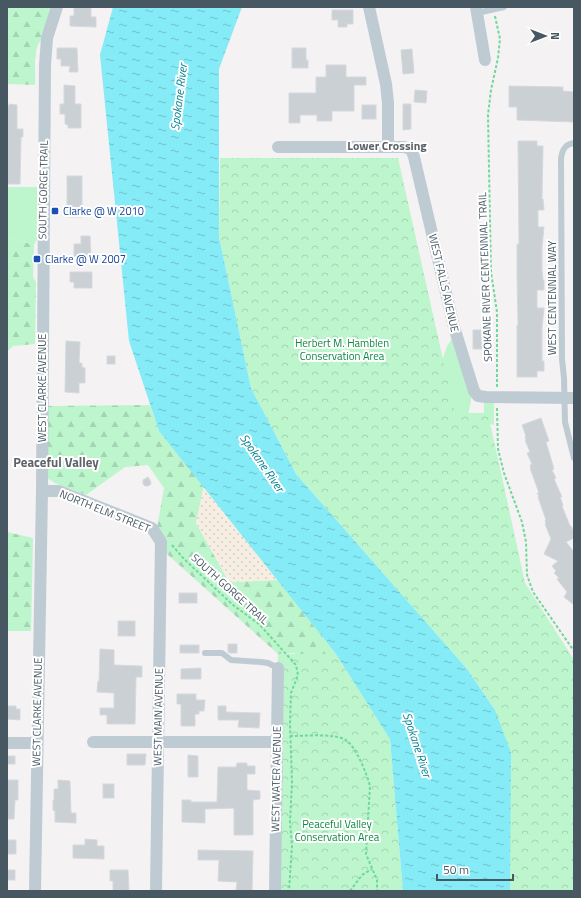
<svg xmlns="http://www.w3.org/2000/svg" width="581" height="898" viewBox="0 0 581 898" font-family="'Titillium Web',sans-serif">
  <defs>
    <pattern id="forest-firs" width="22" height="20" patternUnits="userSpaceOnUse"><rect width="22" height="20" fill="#bdf5cd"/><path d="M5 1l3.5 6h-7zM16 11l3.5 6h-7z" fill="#a4d4b3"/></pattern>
    <pattern id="sand-dots" width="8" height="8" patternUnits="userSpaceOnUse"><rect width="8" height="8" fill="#f6eee2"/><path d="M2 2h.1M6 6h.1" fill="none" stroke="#d4cec4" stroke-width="1.8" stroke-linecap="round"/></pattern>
    <pattern id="park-crowns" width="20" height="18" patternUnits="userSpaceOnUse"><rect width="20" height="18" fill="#bdf5cd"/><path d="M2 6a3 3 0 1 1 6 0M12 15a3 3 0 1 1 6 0" fill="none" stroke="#a4d4b3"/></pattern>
    <pattern id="water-ripples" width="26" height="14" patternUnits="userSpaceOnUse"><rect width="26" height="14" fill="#85ebf7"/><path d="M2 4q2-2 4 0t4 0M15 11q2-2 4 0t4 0" fill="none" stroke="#6fc1cb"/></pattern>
  </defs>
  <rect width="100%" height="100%" fill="#f4f2f2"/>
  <g fill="#bdf5cd">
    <polygon points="7,187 37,187 37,239 34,245 7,237"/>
    <polygon points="454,336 472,395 465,431 468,454 440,368 447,346"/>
    <polygon points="484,402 494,402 494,425 487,423 484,416"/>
  </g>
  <g fill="url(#forest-firs)">
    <path d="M7 7H53L42 39C32 49 36 71 35 85L7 84Z"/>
    <polygon points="7,237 34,245 33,277 36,282 35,344 13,346 7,352"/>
    <polygon points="150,405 159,431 204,486 196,523 229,582 278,580 336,654 390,739 312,694 295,653 278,654 167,554 164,542 157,528 164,488 148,465 125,467 86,495 55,483 47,478 46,406"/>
    <polygon points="7,532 33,538 31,631 7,631"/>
  </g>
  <polygon fill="url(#sand-dots)" points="204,486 278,580 230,582 196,523"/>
  <g fill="url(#park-crowns)">
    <polygon points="220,158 398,158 455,413 488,413 525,583 574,660 574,891 510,891 510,837 495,710 467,669 296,474 251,388 219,237"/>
    <polygon points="278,654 336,654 390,739 403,891 275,891"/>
  </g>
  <polygon fill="url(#water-ripples)" points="113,7 242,7 219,69 219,237 251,388 296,474 467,669 495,710 511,753 510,891 403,891 390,739 336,654 159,431 129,341 100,55"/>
  <g fill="#cbd0d5" stroke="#d5d9de">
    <polygon points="74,7 91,7 91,17 96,17 96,27 70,26 70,16 74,16"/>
    <polygon points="332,10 353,10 353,24 347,24 347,27 338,27 338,20 332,20"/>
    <polygon points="57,48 77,48 78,72 69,72 70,66 61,66 61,59 57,59"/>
    <polygon points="292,48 306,48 306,60 308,60 308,68 292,68"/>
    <polygon points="412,49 414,73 403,74 401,50"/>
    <polygon points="326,65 346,65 346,77 366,77 366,85 354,85 354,111 332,111 332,121 317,121 317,115 300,115 300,123 289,123 289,93 316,93 316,77 326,77"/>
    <polygon points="64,85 75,86 75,104 81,104 81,128 68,128 68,125 65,124 65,114 60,114 60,104 64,104"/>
    <polygon points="509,86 563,87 563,91 574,92 574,122 517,120 517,107 509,107"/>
    <polygon points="415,90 427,91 426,103 414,102"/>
    <polygon points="9,104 17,105 17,129 23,129 23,137 21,137 20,184 7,184 7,106 9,106"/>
    <polygon points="403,104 411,104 411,129 403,130"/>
    <rect x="362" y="105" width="14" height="14"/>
    <polygon points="518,141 537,141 537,146 543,146 542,199 543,199 544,210 538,210 538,227 544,227 542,247 542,270 543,280 544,280 544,290 537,290 537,308 544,308 542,328 542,361 544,361 544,371 537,371 537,377 517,377 517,325 518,325 517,274 517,244 519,244"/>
    <rect x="67" y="176" width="15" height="41"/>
    <polygon points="81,236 90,236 91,257 74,257 74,244 81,244"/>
    <polygon points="70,272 92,272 92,288 74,288 74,282 70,282"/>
    <polygon points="473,330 481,330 482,349 473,349"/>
    <polygon points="66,341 80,342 79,363 82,363 82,367 85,368 85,383 79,383 79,393 65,392"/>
    <rect x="107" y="356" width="8" height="8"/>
    <polygon points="541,418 549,441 546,442 554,469 552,470 556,478 554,479 562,497 560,497 563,505 562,506 570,526 571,526 574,532 574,538 566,542 574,552 574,605 564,597 567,592 557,579 559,578 554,573 556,571 552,566 558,561 544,554 551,539 545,524 546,523 545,520 546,520 538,497 539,496 537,493 539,493 530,468 531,468 530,465 532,464 527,453 530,452 525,440 526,440 525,436 526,436 522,425"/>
    <polygon points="148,477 150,480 151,484 148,486 145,486 143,484 143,480"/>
    <rect x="179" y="593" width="18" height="10"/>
    <rect x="118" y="621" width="17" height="15"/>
    <polygon points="228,644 237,644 237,653 230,653 228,652"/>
    <rect x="180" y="645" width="19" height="8"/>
    <polygon points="100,649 114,650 114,665 142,666 142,677 136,677 135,724 107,724 107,715 100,715 100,708 114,708 114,693 97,692 98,681 99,682"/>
    <polygon points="201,668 201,679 181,679 181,669"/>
    <polygon points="177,694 196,694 196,700 205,700 204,711 199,711 199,714 195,714 195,726 181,726 181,704 177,704"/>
    <polygon points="7,706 16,706 16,709 20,709 20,720 7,719"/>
    <polygon points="218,706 226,706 226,712 260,713 259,728 238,727 239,720 218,720"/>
    <polygon points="127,754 146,754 145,765 127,765"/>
    <polygon points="188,755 198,756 198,777 188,777"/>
    <rect x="7" y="756" width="8" height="8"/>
    <polygon points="237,763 247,763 247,766 255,766 255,774 247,774 247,790 260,791 260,799 253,800 253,835 234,835 234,808 205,809 205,823 182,822 182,800 191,800 191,802 217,802 218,767 236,767"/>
    <polygon points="7,780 18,780 18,800 15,800 14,819 7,819"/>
    <polygon points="58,780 70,781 71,813 76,813 76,823 55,822 55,811 53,810 53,800 54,800 54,789 58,789"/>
    <rect x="103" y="784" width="11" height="14"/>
    <polygon points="85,839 97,840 97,846 104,846 104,859 73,858 73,845 85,845"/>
    <rect x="7" y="840" width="9" height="14"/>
    <polygon points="198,850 253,851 252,891 236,891 237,882 218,881 219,860 198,860"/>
    <rect x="7" y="870" width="8" height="10"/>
    <polygon points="110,870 128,870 129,891 113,891 113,881 110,881"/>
  </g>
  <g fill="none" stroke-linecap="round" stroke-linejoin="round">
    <g stroke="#70d89a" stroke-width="2" stroke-dasharray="3 2" stroke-linecap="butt">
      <polyline points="495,16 500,39 498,58 491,90 488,115 491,272 497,312 497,388"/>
      <polyline points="497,408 498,449 504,473 522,522 526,542 527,575 533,592 574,651"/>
      <polyline points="172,545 184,559 233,605 259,624 296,665 298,675 291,693 290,723 292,782 290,822 292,846 289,891"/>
      <path d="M290 736C304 736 334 733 346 740 356 747 367 774 370 786L366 854 377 880V891"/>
      <polyline points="350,891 362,875 372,869"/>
    </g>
    <g stroke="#becbd3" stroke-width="6">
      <polyline points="477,13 504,7"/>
      <path d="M574 143C565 144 562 150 561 159L562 359 564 378 565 422 574 458"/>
      <polyline points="205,653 222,653 231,660 261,662 268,663 278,668"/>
    </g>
    <g stroke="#becbd3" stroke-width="12">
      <polyline points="369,7 386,84 388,103 388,147"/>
      <polyline points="476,7 485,60"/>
      <polyline points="278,147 404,147 411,149 414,157 454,327 474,391 478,396 486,397 574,398"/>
      <polyline points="42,491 59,491 152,528 161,542 156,891"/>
      <polyline points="93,742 277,742"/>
      <polyline points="7,743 37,743"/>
      <polyline points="35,891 42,491 45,65 47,38 57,7"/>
      <polyline points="275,891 278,668"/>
    </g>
  </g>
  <g fill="#1a4fb4" stroke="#fff" stroke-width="1.5">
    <rect x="51" y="207" width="8" height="8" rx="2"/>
    <rect x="33" y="255" width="8" height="8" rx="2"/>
  </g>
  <g text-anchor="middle" stroke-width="4" stroke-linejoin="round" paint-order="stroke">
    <g font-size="11" fill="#475862" stroke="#fff">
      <text transform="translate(43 190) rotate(-89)" y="4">SOUTH GORGE TRAIL</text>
      <text transform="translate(485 277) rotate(-92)" y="4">SPOKANE RIVER CENTENNIAL TRAIL</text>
      <text transform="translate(444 283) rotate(77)" y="4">WEST FALLS AVENUE</text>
      <text transform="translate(552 298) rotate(-90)" y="4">WEST CENTENNIAL WAY</text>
      <text transform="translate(42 388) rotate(-90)" y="4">WEST CLARKE AVENUE</text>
      <text transform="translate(105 511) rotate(22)" y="4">NORTH ELM STREET</text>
      <text transform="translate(230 589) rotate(42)" y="4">SOUTH GORGE TRAIL</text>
      <text transform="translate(37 712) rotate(-89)" y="4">WEST CLARKE AVENUE</text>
      <text transform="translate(158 717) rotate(-89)" y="4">WEST MAIN AVENUE</text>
      <text transform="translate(276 779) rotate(-89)" y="4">WEST WATER AVENUE</text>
    </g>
    <g font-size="11" fill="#164399" stroke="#fff" text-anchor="start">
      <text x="63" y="215">Clarke @ W 2010</text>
      <text x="45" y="263">Clarke @ W 2007</text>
    </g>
    <g font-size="11" fill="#0c893e" stroke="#fff">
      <text x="342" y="347">Herbert M. Hamblen<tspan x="342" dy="13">Conservation Area</tspan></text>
      <text x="337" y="828">Peaceful Valley<tspan x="337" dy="13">Conservation Area</tspan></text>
    </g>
    <g font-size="12" font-style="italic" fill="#048291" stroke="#fff">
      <text transform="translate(179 97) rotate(-83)" y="4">Spokane River</text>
      <text transform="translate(262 463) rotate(55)" y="4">Spokane River</text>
      <text transform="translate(417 745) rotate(72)" y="4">Spokane River</text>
    </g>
    <g font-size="12" font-weight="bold" fill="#5d6368" stroke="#fff">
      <text x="387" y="150">Lower Crossing</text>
    </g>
    <g font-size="13" font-weight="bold" fill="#5d6368" stroke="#fff">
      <text x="56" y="467">Peaceful Valley</text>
    </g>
  </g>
  <rect width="581" height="898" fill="none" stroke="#475862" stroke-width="16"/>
  <g transform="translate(545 36) rotate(90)" stroke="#ffffff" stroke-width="3" paint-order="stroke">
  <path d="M0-3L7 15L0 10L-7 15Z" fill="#475862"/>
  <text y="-6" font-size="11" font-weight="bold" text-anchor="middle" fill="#475862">N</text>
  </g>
  <path d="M437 874v6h76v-6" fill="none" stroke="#475862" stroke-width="2"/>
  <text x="443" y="874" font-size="12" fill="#475862" stroke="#ffffff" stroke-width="3" paint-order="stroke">50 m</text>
</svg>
